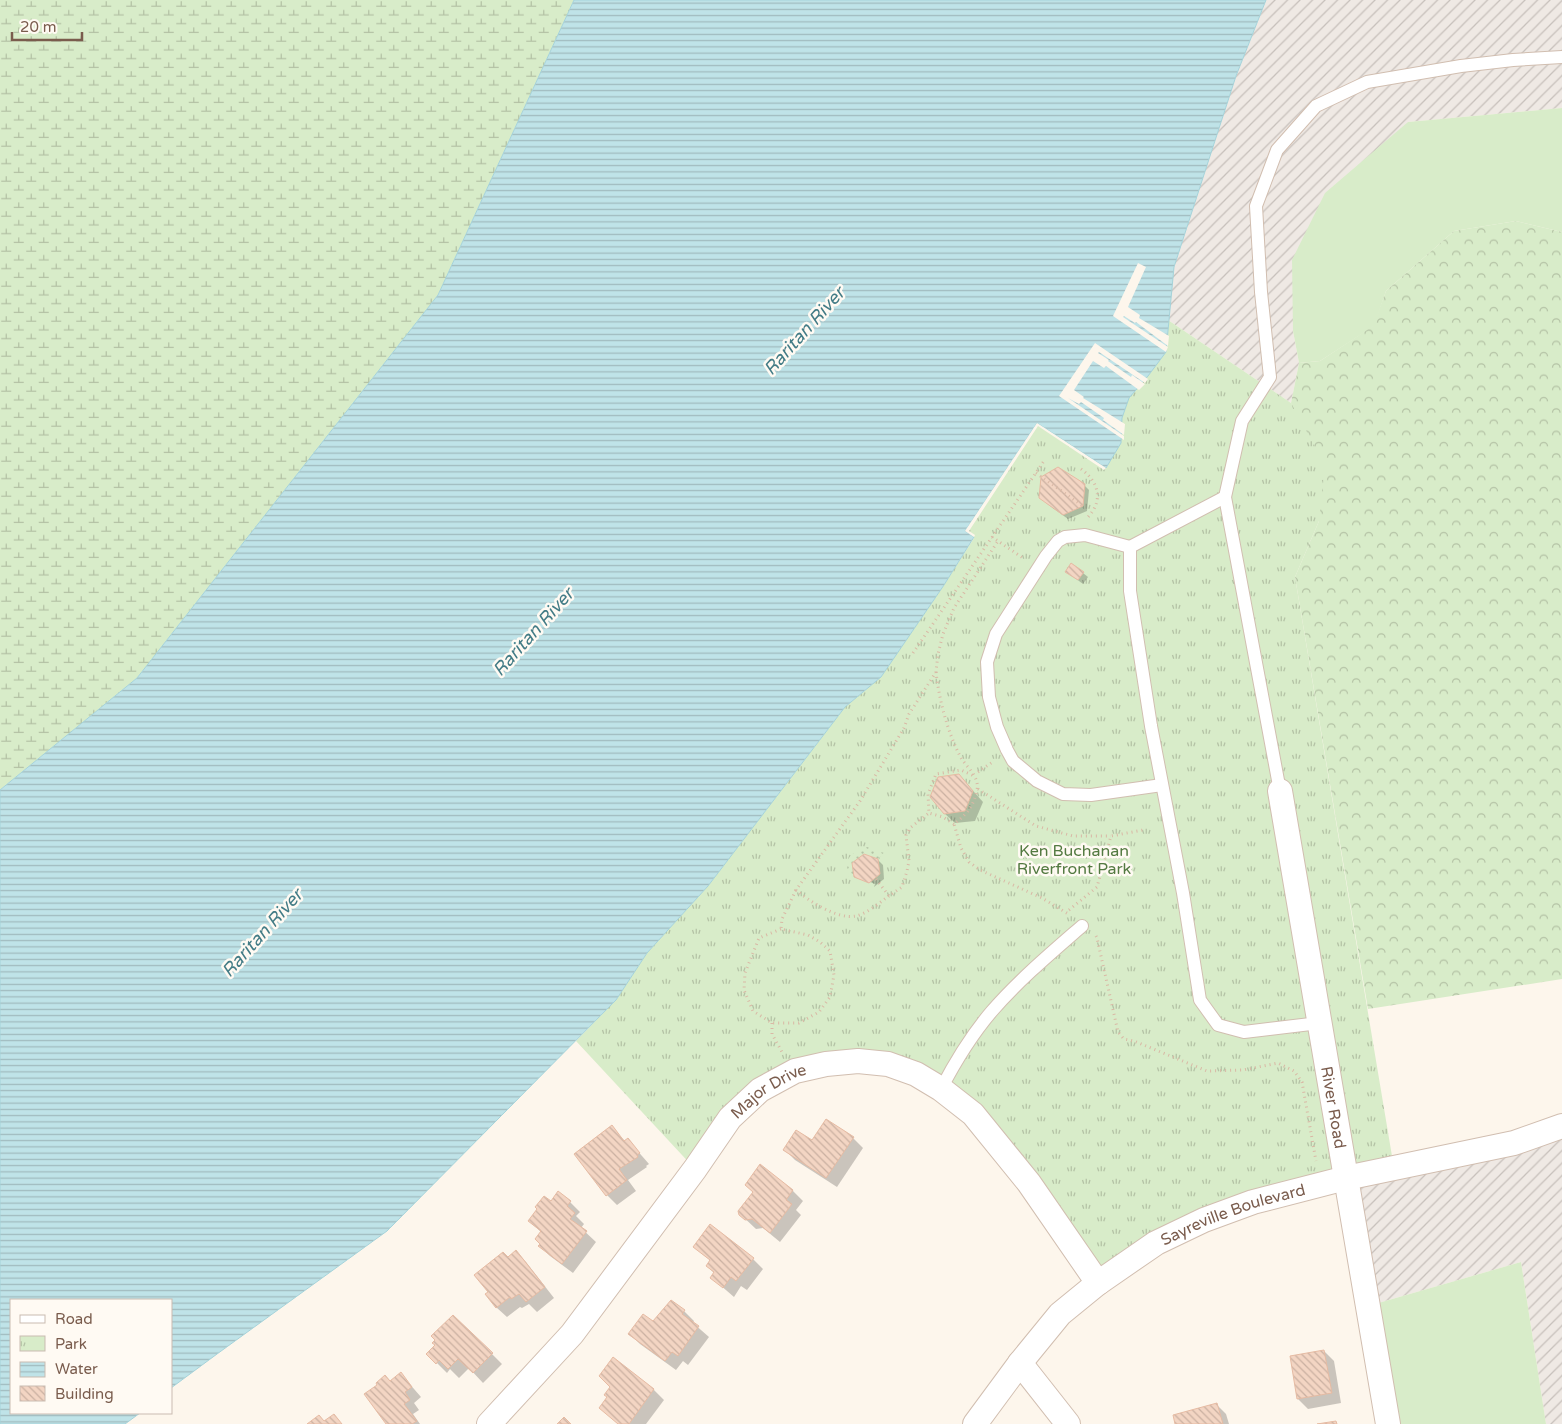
<svg xmlns="http://www.w3.org/2000/svg" width="1562" height="1424" viewBox="0 0 1562 1424" font-family="'Varela Round',sans-serif">
  <defs>
    <pattern id="industrial-furrows" width="10" height="10" patternUnits="userSpaceOnUse" patternTransform="scale(1.25)"><rect width="10" height="10" fill="#efe9e4"/><path d="M-1 1l2-2M0 10L10 0M9 11l2-2" fill="none" stroke="#c7c0bb"/></pattern>
    <pattern id="forest-crowns" width="20" height="18" patternUnits="userSpaceOnUse" patternTransform="scale(1.25)"><rect width="20" height="18" fill="#d8ecc9"/><path d="M2 6a3 3 0 1 1 6 0M12 15a3 3 0 1 1 6 0" fill="none" stroke="#b4c2a5"/></pattern>
    <pattern id="wetland-marsh" width="20" height="14" patternUnits="userSpaceOnUse" patternTransform="scale(1.25)"><rect width="20" height="14" fill="#d8ecc9"/><path d="M1 5h8M5 5V1M11 12h8M15 12V8" fill="none" stroke="#b4c2a5"/></pattern>
    <pattern id="park-tufts" width="24" height="20" patternUnits="userSpaceOnUse" patternTransform="scale(1.25)"><rect width="24" height="20" fill="#d8ecc9"/><path d="M3 7l-1-3M5 7V3M7 7l1-3M15 17l-1-3M17 17v-4M19 17l1-3" fill="none" stroke="#b4c2a5"/></pattern>
    <pattern id="garden-dots" width="8" height="8" patternUnits="userSpaceOnUse" patternTransform="scale(1.25)"><rect width="8" height="8" fill="#d8ecc9"/><path d="M2 2h.1M6 6h.1" fill="none" stroke="#b4c2a5" stroke-width="1.8" stroke-linecap="round"/></pattern>
    <pattern id="water-rules" width="6" height="5" patternUnits="userSpaceOnUse" patternTransform="scale(1.25)"><rect width="6" height="5" fill="#bfe3e8"/><path d="M0 2.5h6" fill="none" stroke="#a0bbbe"/></pattern>
    <pattern id="building-back-hatch" width="6" height="6" patternUnits="userSpaceOnUse" patternTransform="scale(1.25)"><rect width="6" height="6" fill="#f3d5c3"/><path d="M-1 5l2 2M0 0l6 6M5-1l2 2" fill="none" stroke="#cab0a1"/></pattern>
  </defs>
  <rect width="100%" height="100%" fill="#fdf6ec"/>
  <g fill="url(#industrial-furrows)">
    <polygon points="1266,0 1562,0 1562,108 1408,122 1293,331 1299,363 1291,403 1168,320 1174,267 1236,76"/>
    <polygon points="1562,1126 1562,1424 1546,1424 1521,1262 1368,1306 1346,1178"/>
  </g>
  <g fill="#d8ecc9">
    <polygon points="1562,108 1562,232 1516,221 1454,231 1386,291 1374,326 1320,361 1299,363 1293,331 1292,260 1325,193 1408,122"/>
    <polygon points="1521,1262 1546,1424 1388,1424 1368,1306"/>
  </g>
  <polygon fill="url(#forest-crowns)" points="1516,221 1562,232 1562,979 1368,1009 1295,577 1319,521 1291,403 1299,363 1320,361 1373,326 1386,291 1454,231"/>
  <polygon fill="url(#wetland-marsh)" points="0,0 574,0 438,295 137,678 0,790"/>
  <polygon fill="url(#park-tufts)" points="1174,267 1168,320 1291,403 1325,465 1319,521 1295,577 1394,1168 1253,1202 1098,1283 941,1089 858,1061 760,1090 695,1169 576,1041 616,1000 647,953 708,886 845,707 881,677 944,585 974,538 965,531 1037,423"/>
  <path fill="url(#garden-dots)" d="M861 847H867L884 853 878 859 864 854 854 876 849 877C845 858 847 859 861 847Z"/>
  <polygon fill="url(#water-rules)" stroke="#a5d3da" points="574,0 1266,0 1236,76 1174,267 1166,352 1148,376 1129,398 1122,418 1121,443 1106,468 1037,423 965,531 974,537 944,585 881,677 845,707 708,886 647,953 616,1000 387,1231 217,1354 171,1388 171,1300 11,1300 11,1413 140,1413 125,1424 0,1424 0,790 137,678 438,295"/>
  <g fill="#fdf6ec">
    <polygon points="1138,263 1146,267 1128,307 1140,315 1139,318 1169,336 1168,346 1136,322 1135,323 1124,316 1123,317 1168,347 1166,352 1113,316"/>
    <polygon points="1095,343 1148,379 1145,383 1099,352 1098,353 1109,360 1108,361 1131,377 1132,375 1145,384 1139,390 1106,366 1104,368 1093,361 1074,390 1084,397 1083,398 1125,424 1124,435 1103,420 1104,418 1081,402 1079,404 1068,398 1124,436 1124,440 1059,396"/>
    <polygon points="1037,423 1106,468 1104,470 1038,426 969,531 975,535 974,537 965,531"/>
  </g>
  <g fill="#0003">
    <polygon points="1084,485 1089,490 1087,511 1068,519 1046,503"/>
    <polygon points="1067,572 1083,573 1088,577 1083,584"/>
    <polygon points="959,775 983,802 975,821 955,823 944,813"/>
    <polygon points="878,860 883,865 884,879 874,887 860,881 874,887 875,884 858,877 858,879 856,876"/>
    <polygon points="611,1127 626,1142 628,1140 649,1164 646,1166 647,1167 628,1180 636,1191 617,1205 607,1195"/>
    <polygon points="853,1138 863,1148 837,1187 795,1160 785,1150 812,1142"/>
    <polygon points="761,1166 793,1191 803,1201 796,1210 801,1215 780,1242 763,1228 756,1229 740,1214 754,1192"/>
    <polygon points="570,1202 580,1212 576,1216 584,1224 581,1228 596,1242 573,1273 550,1256 540,1246 541,1232 529,1221 551,1203"/>
    <polygon points="694,1247 753,1259 763,1269 747,1290 741,1286 734,1297 712,1278 715,1274 707,1266 711,1261"/>
    <polygon points="516,1252 526,1262 554,1298 537,1312 529,1304 522,1308 520,1307 507,1317 497,1308 490,1292 508,1258"/>
    <polygon points="671,1301 684,1311 694,1321 693,1323 709,1337 688,1365 683,1361 676,1370 640,1344 630,1334 653,1323"/>
    <polygon points="436,1345 492,1354 502,1364 483,1383 469,1368 459,1378 450,1369 447,1373 428,1354"/>
    <polygon points="1324,1351 1334,1361 1341,1403 1308,1409 1298,1399"/>
    <polygon points="613,1359 654,1390 664,1400 646,1424 618,1424 601,1408 608,1397 611,1387"/>
    <polygon points="401,1374 421,1397 414,1403 419,1410 413,1414 420,1424 388,1424 390,1382"/>
    <polygon points="1216,1404 1226,1414 1229,1424 1177,1424"/>
  </g>
  <g fill="url(#building-back-hatch)" stroke="#e6bba3">
    <polygon points="1058,467 1085,484 1083,506 1063,515 1039,498 1041,477"/>
    <polygon points="1071,563 1084,572 1078,580 1065,572"/>
    <polygon points="959,774 973,791 965,811 944,814 930,797 938,777"/>
    <polygon points="864,854 878,859 880,874 869,883 854,877 852,863"/>
    <polygon points="826,1119 854,1137 826,1178 783,1150 796,1130 812,1140"/>
    <polygon points="612,1125 624,1141 628,1138 640,1153 637,1155 638,1157 619,1169 627,1180 606,1196 574,1154"/>
    <polygon points="760,1164 793,1190 786,1200 792,1204 770,1233 752,1219 745,1220 739,1215 738,1211 753,1192 745,1185"/>
    <polygon points="558,1191 571,1201 567,1206 575,1213 570,1219 587,1231 562,1264 538,1246 540,1244 535,1239 541,1231 528,1221 537,1209 535,1207 544,1196 551,1201"/>
    <polygon points="710,1224 754,1258 736,1281 731,1277 723,1288 710,1278 714,1272 706,1266 710,1260 693,1247"/>
    <polygon points="516,1250 545,1287 526,1302 519,1294 511,1299 510,1297 496,1308 485,1294 488,1292 474,1275 503,1252 508,1257"/>
    <polygon points="671,1300 685,1310 682,1314 699,1326 678,1356 672,1352 665,1361 628,1334 643,1314 653,1321"/>
    <polygon points="453,1315 493,1353 473,1373 458,1359 448,1369 439,1360 436,1364 426,1354 435,1345 432,1343 435,1340 431,1336"/>
    <polygon points="1324,1350 1332,1393 1297,1399 1290,1356"/>
    <polygon points="613,1357 654,1389 629,1424 618,1424 599,1408 607,1397 604,1395 610,1387 599,1376"/>
    <polygon points="401,1372 412,1387 405,1392 410,1400 404,1404 417,1421 412,1424 386,1424 364,1394 377,1385 376,1383 385,1375 390,1381"/>
    <polygon points="1217,1403 1223,1424 1175,1424 1173,1415"/>
    <polygon points="334,1414 342,1424 307,1424 319,1415 324,1421"/>
    <polygon points="564,1417 571,1424 557,1424"/>
    <polygon points="1336,1421 1337,1424 1317,1424"/>
  </g>
  <g fill="none" stroke-linecap="round" stroke-linejoin="round">
    <g stroke="#d1beb0" stroke-width="14">
      <g id="service">
        <polyline points="1225,497 1130,547 1130,591 1151,726 1183,893 1200,1000 1218,1025 1244,1032 1319,1023"/>
        <polyline points="1130,547 1085,535 1065,537 1058,541 1046,556 996,634 987,662 989,697 997,727 1007,750 1013,761 1037,781 1063,794 1091,795 1162,785"/>
        <polyline points="1280,791 1225,497 1242,421 1270,377 1261,292 1256,206 1277,150 1316,106 1367,82 1461,66 1513,60 1562,57"/>
        <path d="M941 1089C954 1064 974 1032 992 1011 1019 980 1051 953 1082 926"/>
      </g>
    </g>
    <g stroke="#d1beb0" stroke-width="26">
      <g id="minor">
        <path id="s1" d="M1280 791 1388 1424"/>
        <polyline points="1020,1363 1068,1424"/>
        <path id="s2" d="M489 1424 572 1334 695 1169 730 1118 760 1090 795 1071 826 1064 858 1061 888 1064 916 1074 941 1089 973 1114 1029 1183 1098 1283"/>
        <path id="s3" d="M975 1424 1020 1363 1060 1314 1098 1283 1156 1243 1204 1220 1253 1202 1346 1178 1514 1143 1562 1126"/>
      </g>
    </g>
    <g stroke="#d9b8a5" stroke-width="3" stroke-dasharray="1 4" stroke-linecap="butt">
      <path d="M1081 469C1099 482 1104 501 1087 518"/>
      <polyline points="1036,473 1083,506"/>
      <polyline points="992,537 1023,558"/>
      <polyline points="913,653 1044,461"/>
      <path d="M936 672C939 699 947 730 959 754 964 766 980 775 977 790 974 806 966 815 954 824L961 848 969 862 980 870 1042 898 1070 915"/>
      <polyline points="978,772 994,761"/>
      <polyline points="978,789 1036,826 1073,836 1111,836"/>
      <polyline points="954,824 943,817 929,813 928,794 936,774 961,770 974,776"/>
      <polyline points="876,879 889,896 902,887 907,871 909,861 906,835 910,828 929,813"/>
      <path d="M889 896C879 903 868 913 856 916 838 920 809 901 796 890L860 801 904 728 909 714 936 672 938 654 943 634 954 608 998 541"/>
      <polyline points="1069,910 1097,887 1111,836 1143,830"/>
      <polyline points="781,929 759,938 745,973 744,990 753,1011 772,1023 799,1023 819,1012 830,997 834,975 830,951 820,942 808,935 781,929 782,919 796,890"/>
      <polyline points="1096,936 1097,938 1118,1032 1124,1039 1134,1041 1207,1071 1243,1070 1278,1063 1294,1071 1302,1082 1316,1161"/>
      <polyline points="772,1023 772,1034 782,1052"/>
    </g>
    <use href="#service" stroke="#fff" stroke-width="12"/>
    <use href="#minor" stroke="#fff" stroke-width="24"/>
  </g>
  <g text-anchor="middle" stroke-width="5" stroke-linejoin="round" paint-order="stroke">
    <g font-size="16" fill="#537a41" stroke="#fffaf3">
      <text x="1074" y="856">Ken Buchanan<tspan x="1074" dy="18">Riverfront Park</tspan></text>
    </g>
    <g font-size="16" fill="#7a5c4d" stroke="#fffaf3">
      <text dy="6" stroke="none"><textPath href="#s2" startOffset="438">Major Drive</textPath></text>
      <text dy="6" stroke="none"><textPath href="#s1" startOffset="321">River Road</textPath></text>
      <text dy="6" stroke="none"><textPath href="#s3" startOffset="341">Sayreville Boulevard</textPath></text>
    </g>
    <g font-size="18" font-style="italic" fill="#437c86" stroke="#fffaf3">
      <text transform="translate(804 331) rotate(-48)" y="6">Raritan River</text>
      <text transform="translate(533 632) rotate(-48)" y="6">Raritan River</text>
      <text transform="translate(262 933) rotate(-48)" y="6">Raritan River</text>
    </g>
  </g>
  <rect x="10" y="1299" width="162" height="115" fill="#fffaf3" stroke="#cabbb1"/>
  <rect x="20" y="1315" width="25" height="8" fill="#ffffff" stroke="#cabbb1"/>
  <text x="55" y="1324" font-size="15" fill="#7a5c4d">Road</text>
  <rect x="20" y="1336" width="25" height="15" fill="url(#park-tufts)" stroke="#cabbb1"/>
  <text x="55" y="1349" font-size="15" fill="#7a5c4d">Park</text>
  <rect x="20" y="1362" width="25" height="15" fill="url(#water-rules)" stroke="#cabbb1"/>
  <text x="55" y="1374" font-size="15" fill="#7a5c4d">Water</text>
  <rect x="20" y="1386" width="25" height="15" fill="url(#building-back-hatch)" stroke="#cabbb1"/>
  <text x="55" y="1399" font-size="15" fill="#7a5c4d">Building</text>
  <path d="M12 32v8h70v-8" fill="none" stroke="#7a5c4d" stroke-width="2.5"/>
  <text x="20" y="32" font-size="15" fill="#7a5c4d" stroke="#fffaf3" stroke-width="4" paint-order="stroke">20 m</text>
</svg>
